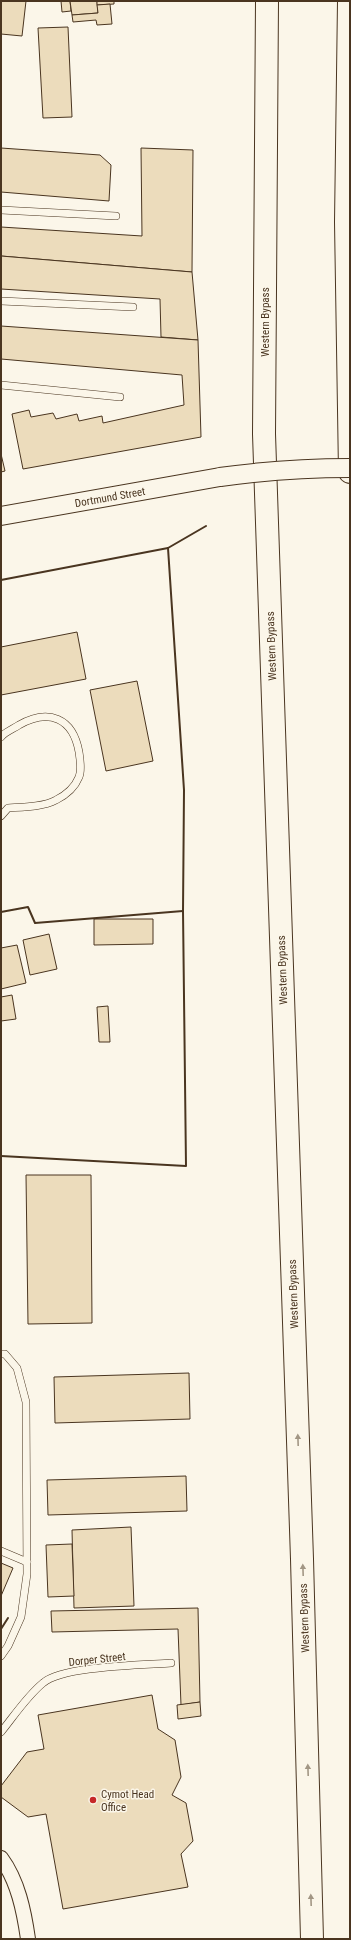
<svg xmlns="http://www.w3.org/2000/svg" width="351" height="1940" viewBox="0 0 351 1940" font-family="'Roboto Condensed',sans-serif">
  <rect width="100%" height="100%" fill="#fbf6e9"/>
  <g fill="#ecdcbc" stroke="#4a3520">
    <polygon points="1,1 26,1 22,36 1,34"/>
    <polygon points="61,1 70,1 71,11 62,12"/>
    <polygon points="70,1 97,1 98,13 72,15"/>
    <polygon points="97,1 114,1 114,4 97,5"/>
    <polygon points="110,4 112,24 97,25 96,20 73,22 72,15 98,13 97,5"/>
    <polygon points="68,27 72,117 43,118 38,28"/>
    <polygon points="1,148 100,155 111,165 109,201 1,192"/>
    <polygon points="141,148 193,150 192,272 1,256 1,227 142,236"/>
    <polygon points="1,256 192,272 198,340 161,337 160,299 1,289"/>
    <polygon points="1,326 198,340 201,437 23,469 12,414 29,410 31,417 53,413 56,419 77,414 79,421 102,416 103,423 184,405 182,375 1,359"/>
    <polygon points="1,454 5,471 1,472"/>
    <polygon points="77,632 86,679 1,695 1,647"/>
    <polygon points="137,681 153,761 106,771 90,690"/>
    <polygon points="94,919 153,919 153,944 94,945"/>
    <polygon points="49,934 57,969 30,975 23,940"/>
    <polygon points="17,945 26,983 1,989 1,948"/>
    <polygon points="12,995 16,1019 1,1021 1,1026 1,997"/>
    <polygon points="108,1006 110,1042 99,1042 97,1007"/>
    <polygon points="26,1175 91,1175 92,1323 28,1324"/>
    <polygon points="189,1373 190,1419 55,1423 54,1377"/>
    <polygon points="186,1476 187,1511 48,1515 47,1480"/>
    <polygon points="131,1527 134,1606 74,1608 72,1530"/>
    <polygon points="72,1544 74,1596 48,1597 46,1545"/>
    <polygon points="1,1563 13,1568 1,1596"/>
    <polygon points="198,1608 200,1702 181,1705 178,1629 52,1632 51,1611"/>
    <polygon points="152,1695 158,1729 175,1740 181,1777 172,1795 186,1803 193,1841 181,1854 188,1887 63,1909 46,1814 28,1817 1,1797 1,1786 27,1752 44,1749 38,1715"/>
    <polygon points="200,1702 201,1716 178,1719 177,1705"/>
  </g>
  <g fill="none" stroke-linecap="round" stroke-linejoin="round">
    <g stroke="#4a3520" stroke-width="8">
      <g id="service">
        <polyline points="1,210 116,216"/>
        <polyline points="1,301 133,307"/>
        <polyline points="1,385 120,397"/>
        <path d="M1 737C5 732 13 729 19 725 49 708 73 718 79 752 80 759 82 770 79 777 75 787 66 795 56 800 43 807 23 807 8 808L1 816"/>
        <polyline points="1,1354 5,1354 17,1368 26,1402 27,1574 21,1617 8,1646 1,1656"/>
        <polyline points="1,1551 27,1562"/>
        <path d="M1 1732C14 1716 27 1696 43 1683 62 1666 143 1665 171 1663"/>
      </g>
    </g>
    <g stroke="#4a3520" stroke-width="16">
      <path id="minor" d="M1 1858C18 1881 24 1911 28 1939"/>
    </g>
    <g stroke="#4a3520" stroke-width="20">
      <polyline id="tertiary" points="1,516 220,477"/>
    </g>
    <g stroke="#4a3520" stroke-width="24">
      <g id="motorway">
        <polyline points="267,1 264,434 302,1559 312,1939"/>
        <polyline points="349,1 346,222 350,472"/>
      </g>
    </g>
    <use href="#service" stroke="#fbf6e9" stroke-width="7"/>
    <use href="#minor" stroke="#fbf6e9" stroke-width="14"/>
    <use href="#tertiary" stroke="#fbf6e9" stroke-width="18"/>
    <use href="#motorway" stroke="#fbf6e9" stroke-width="22"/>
    <g stroke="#4a3520" stroke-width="20" stroke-linecap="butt">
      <path id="tertiary-bridge" d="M220 477C263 471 306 468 350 468"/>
    </g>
    <use href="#tertiary-bridge" stroke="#fbf6e9" stroke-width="18"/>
    <g stroke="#4a3520" stroke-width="2">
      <polyline points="1,580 168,548 206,526"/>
      <polyline points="1,912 28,907 35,923 183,911"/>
      <polyline points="1,1156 186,1166 183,911 184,790 168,548"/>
      <polyline points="1,1629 8,1618"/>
    </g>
  </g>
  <defs><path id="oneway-solid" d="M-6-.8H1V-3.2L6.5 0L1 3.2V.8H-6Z"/></defs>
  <g fill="#a29684">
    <use href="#oneway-solid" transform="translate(298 1440) rotate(-92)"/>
    <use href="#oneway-solid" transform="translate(303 1570) rotate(-92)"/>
    <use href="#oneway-solid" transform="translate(308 1770) rotate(-92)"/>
    <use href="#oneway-solid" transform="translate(311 1900) rotate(-92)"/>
  </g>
  <circle fill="#c62828" stroke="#fbf6e9" stroke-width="1.5" cx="93" cy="1800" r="4"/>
  <g text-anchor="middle" stroke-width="3" stroke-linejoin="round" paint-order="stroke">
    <g font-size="11" fill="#4a3520" stroke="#fbf6e9">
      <text transform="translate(265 322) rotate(-90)" y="4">Western Bypass</text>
      <text transform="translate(110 497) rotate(-10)" y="4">Dortmund Street</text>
      <text transform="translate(271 646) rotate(-92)" y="4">Western Bypass</text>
      <text transform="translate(282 970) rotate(-92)" y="4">Western Bypass</text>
      <text transform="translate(293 1294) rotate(-92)" y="4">Western Bypass</text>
      <text transform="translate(304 1618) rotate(-92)" y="4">Western Bypass</text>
      <text transform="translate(97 1659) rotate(-6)" y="4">Dorper Street</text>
    </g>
    <g font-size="11" fill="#4a3520" stroke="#fbf6e9" text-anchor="start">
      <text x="101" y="1798">Cymot Head<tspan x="101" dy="13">Office</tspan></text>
    </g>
  </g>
  <rect width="351" height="1940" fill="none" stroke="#4a3520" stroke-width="4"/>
</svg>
